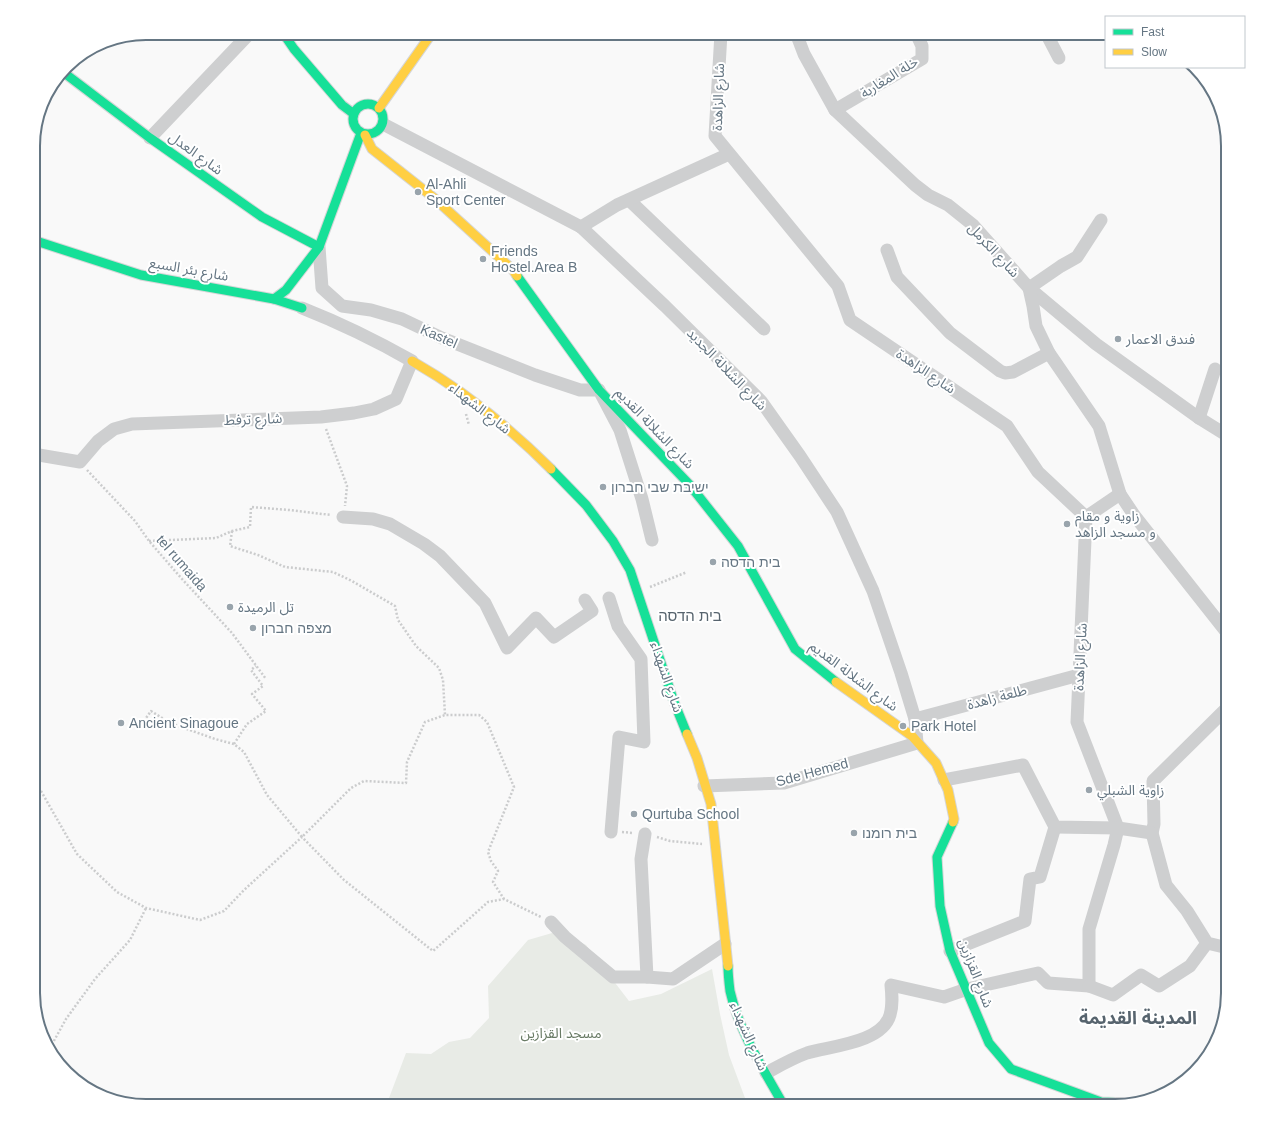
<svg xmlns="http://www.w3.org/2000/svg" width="1261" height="1139" viewBox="0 0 1261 1139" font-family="Arial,'Noto Sans Arabic','Noto Sans Hebrew',sans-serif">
  <rect width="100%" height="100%" fill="#f9f9f9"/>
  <polygon fill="#e8ebe6" points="559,931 586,945 629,1001 661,994 712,969 720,1014 729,1055 748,1106 386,1106 406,1053 431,1054 449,1042 470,1038 489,1018 488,986 528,940"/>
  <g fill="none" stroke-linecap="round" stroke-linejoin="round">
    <g stroke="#d5d6d7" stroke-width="11">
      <g id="fast">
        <polyline points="283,33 294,49 342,105 354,114"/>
        <polyline points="63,72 150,138 262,217 319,247"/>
        <circle cx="368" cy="119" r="15"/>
        <polyline points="33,240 141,275 274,299 286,290 319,247 361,133"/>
        <polyline points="517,276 599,390 689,484 738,546 795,649 836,682"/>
        <polyline points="274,299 302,308"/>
        <polyline points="551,469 586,505 613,541 630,570 674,702 687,734"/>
        <polyline points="953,822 937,857 940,906 950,951 989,1043 1011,1069 1101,1102 1130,1103"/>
        <path d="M728 966C728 974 729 983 730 991 739 1032 764 1070 784 1106"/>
      </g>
    </g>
    <g stroke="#d5d6d7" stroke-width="11">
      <g id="slow">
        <polyline points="379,108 432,33"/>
        <polyline points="365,135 372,149 434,198 513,270 517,276"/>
        <path d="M412 361C463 390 509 427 551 469"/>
        <polyline points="836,682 912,736 936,763 948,790 954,819 953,822"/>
        <polyline points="687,734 697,758 711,804 728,966"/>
      </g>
    </g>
    <g stroke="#cbcccd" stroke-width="2.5" stroke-dasharray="2 2" stroke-linecap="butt">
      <polyline points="466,414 469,425"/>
      <polyline points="326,429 347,486 345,506"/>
      <polyline points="87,470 135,521 149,541 182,579 232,633 266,679"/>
      <polyline points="232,531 230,546 258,555 285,567 333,572 352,581 395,606 398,620 416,646 439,668 443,680 445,715"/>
      <polyline points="149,541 216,538 232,531 250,527 251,507 289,510 331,515"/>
      <polyline points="650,587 687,572"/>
      <polyline points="144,721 151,711 170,723 215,739 234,744 244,752 267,795 302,837 351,788 364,781 406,783 407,762 425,722 445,715 479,715 487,722 514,787 488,852 491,861 498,871 493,882 504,899"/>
      <polyline points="234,744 247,724 266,711 252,694 263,686 251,670 256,666"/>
      <polyline points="33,782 41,791 77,854 117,892 146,908 200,920 224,911 244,890 302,837 344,880 433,951 488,902 504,899 541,917"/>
      <polyline points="622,832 633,833"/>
      <polyline points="657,837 670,841 702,844"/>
      <polyline points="50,1048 66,1019 95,979 130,940 146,908"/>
    </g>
    <g stroke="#cecfd0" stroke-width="13">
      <path d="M721 33 715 136 838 286 850 320 1007 426 1038 472 1086 517 1077 722 1118 828 1114 845 1089 929V986L1048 983 1038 973 967 989 944 997 891 985C892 995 893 1005 890 1015 882 1043 831 1046 807 1053 793 1058 779 1066 766 1073"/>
      <polyline points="796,33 804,54 835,110 915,185 928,195 948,205 973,225 1029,288 1096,344 1199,418 1228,436"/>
      <polyline points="1046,33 1059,58"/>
      <polyline points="835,110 922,59 922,46 916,33"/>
      <polyline points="383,124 581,227 665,306 761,401 800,456 837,512 873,591 901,673 915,719 917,743 784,783 704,786"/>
      <polyline points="150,138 250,33"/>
      <polyline points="629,200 764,329"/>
      <polyline points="1101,220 1077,257 1061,266 1029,288 1033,306 1036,326 1049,353 1099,426 1120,494 1134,515 1228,634"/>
      <polyline points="581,227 617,205 729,154"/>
      <polyline points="319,247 322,288 342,306 371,310 402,319 442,338 535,375 580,390 599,390 620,430 642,499 652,540"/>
      <polyline points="887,250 897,277 950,333 1000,371 1005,373 1013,372 1049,353"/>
      <polyline points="1199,418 1215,369"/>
      <path d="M33 454 80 462 98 441 114 429 132 424 321 417 354 413 374 409 396 399 412 361C377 341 340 323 302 308"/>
      <polyline points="343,517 373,519 390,524 424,544 440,556 485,603 507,648 536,618 554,637 592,611 585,600"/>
      <polyline points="1086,517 1120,494"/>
      <polyline points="609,598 618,626 641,659 644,742 619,737 611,832"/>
      <polyline points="915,719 1079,675"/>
      <polyline points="944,780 1023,765 1055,827 1118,828 1152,833 1154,824 1153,781 1228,707"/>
      <polyline points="1152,833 1166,885 1187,911 1207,943 1228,948"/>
      <polyline points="645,834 641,859 647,977 673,979 725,944"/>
      <polyline points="551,922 565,937 613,977 647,977"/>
      <polyline points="950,951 1025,921 1030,879 1040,877 1055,827"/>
      <polyline points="1089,986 1113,995 1141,975 1159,986 1190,966 1207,943"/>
    </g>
    <use href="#fast" stroke="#16e098" stroke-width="9"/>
    <use href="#slow" stroke="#ffcf43" stroke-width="9"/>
  </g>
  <g fill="#99a4ac" stroke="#fff" stroke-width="1.5">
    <circle cx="418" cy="192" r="4"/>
    <circle cx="483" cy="259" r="4"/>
    <circle cx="1118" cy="339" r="4"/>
    <circle cx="603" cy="487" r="4"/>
    <circle cx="1067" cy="524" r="4"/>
    <circle cx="713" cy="562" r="4"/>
    <circle cx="230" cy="607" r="4"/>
    <circle cx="253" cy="628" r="4"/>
    <circle cx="121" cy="723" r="4"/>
    <circle cx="903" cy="726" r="4"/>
    <circle cx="1089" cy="790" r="4"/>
    <circle cx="634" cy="814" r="4"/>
    <circle cx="854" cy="833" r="4"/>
  </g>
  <g text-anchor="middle" stroke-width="4" stroke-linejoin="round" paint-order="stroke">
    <g font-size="14" fill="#657683" stroke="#fff">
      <text transform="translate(889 77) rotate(-32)" y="5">خلة المغاربة</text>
      <text transform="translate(718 97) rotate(-88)" y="5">شارع الزاهدة</text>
      <text transform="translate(196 153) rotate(36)" y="5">شارع العدل</text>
      <text transform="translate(994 250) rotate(47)" y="5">شارع الكرمل</text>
      <text transform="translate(189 269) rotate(10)" y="5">شارع بئر السبع</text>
      <text transform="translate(439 336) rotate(24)" y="5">Kastel</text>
      <text transform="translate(727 369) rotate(46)" y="5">شارع الشلالة الجديد</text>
      <text transform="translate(926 371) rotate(34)" y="5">شارع الزاهدة</text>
      <text transform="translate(480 408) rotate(38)" y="5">شارع الشهداء</text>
      <text transform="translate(253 419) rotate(-2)" y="5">شارع ترفط</text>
      <text transform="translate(655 428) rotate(46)" y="5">شارع الشلالة القديم</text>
      <text transform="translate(182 563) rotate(49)" y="5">tel rumaida</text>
      <text transform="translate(1080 657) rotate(-87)" y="5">شارع الزاهدة</text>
      <text transform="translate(854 676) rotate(37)" y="5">شارع الشلالة القديم</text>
      <text transform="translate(667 677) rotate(71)" y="5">شارع الشهداء</text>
      <text transform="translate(997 697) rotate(-15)" y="5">طلعة زاهدة</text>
      <text transform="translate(812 772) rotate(-15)" y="5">Sde Hemed</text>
      <text transform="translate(976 973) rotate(69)" y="5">شارع القزازين</text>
      <text transform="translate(749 1036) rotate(66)" y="5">شارع الشهداء</text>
    </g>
    <g font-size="14" fill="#657683" stroke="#fff" text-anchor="start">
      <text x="426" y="189">Al-Ahli<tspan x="426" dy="16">Sport Center</tspan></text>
      <text x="491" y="256">Friends<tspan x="491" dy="16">Hostel.Area B</tspan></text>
      <text x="1126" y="344">فندق الاعمار</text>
      <text x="611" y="492">ישיבת שבי חברון</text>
      <text x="1075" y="521">زاوية و مقام<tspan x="1075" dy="16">و مسجد الزاهد</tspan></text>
      <text x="721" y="567">בית הדסה</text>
      <text x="238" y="612">تل الرميدة</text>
      <text x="261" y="633">מצפה חברון</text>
      <text x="129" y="728">Ancient Sinagoue</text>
      <text x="911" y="731">Park Hotel</text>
      <text x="1097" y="795">زاوية الشبلي</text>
      <text x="642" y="819">Qurtuba School</text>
      <text x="862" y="838">בית רומנו</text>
    </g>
    <g font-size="14" fill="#687a64" stroke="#fff">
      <text x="561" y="1038">مسجد القزازين</text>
    </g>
    <g font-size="15" fill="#57646e" stroke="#fff">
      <text x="690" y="621">בית הדסה</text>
    </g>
    <g font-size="18" font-weight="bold" fill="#57646e" stroke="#fff">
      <text x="1138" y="1024">المدينة القديمة</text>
    </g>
  </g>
  <path d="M0 0H1261V1139H0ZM146 40H1115A106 106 0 0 1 1221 146V993A106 106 0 0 1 1115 1099H146A106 106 0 0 1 40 993V146A106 106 0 0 1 146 40Z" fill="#fff" fill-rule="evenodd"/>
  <path fill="none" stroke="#657683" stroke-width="2" d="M146 40H1115A106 106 0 0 1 1221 146V993A106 106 0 0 1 1115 1099H146A106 106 0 0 1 40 993V146A106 106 0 0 1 146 40Z"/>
  <rect x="1105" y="16" width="140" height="52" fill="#ffffff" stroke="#c1c8cd"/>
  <rect x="1113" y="29" width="20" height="6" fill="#16e098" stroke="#c1c8cd"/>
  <text x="1141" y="36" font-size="12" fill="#657683">Fast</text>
  <rect x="1113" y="49" width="20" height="6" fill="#ffcf43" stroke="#c1c8cd"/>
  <text x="1141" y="56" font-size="12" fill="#657683">Slow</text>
</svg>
